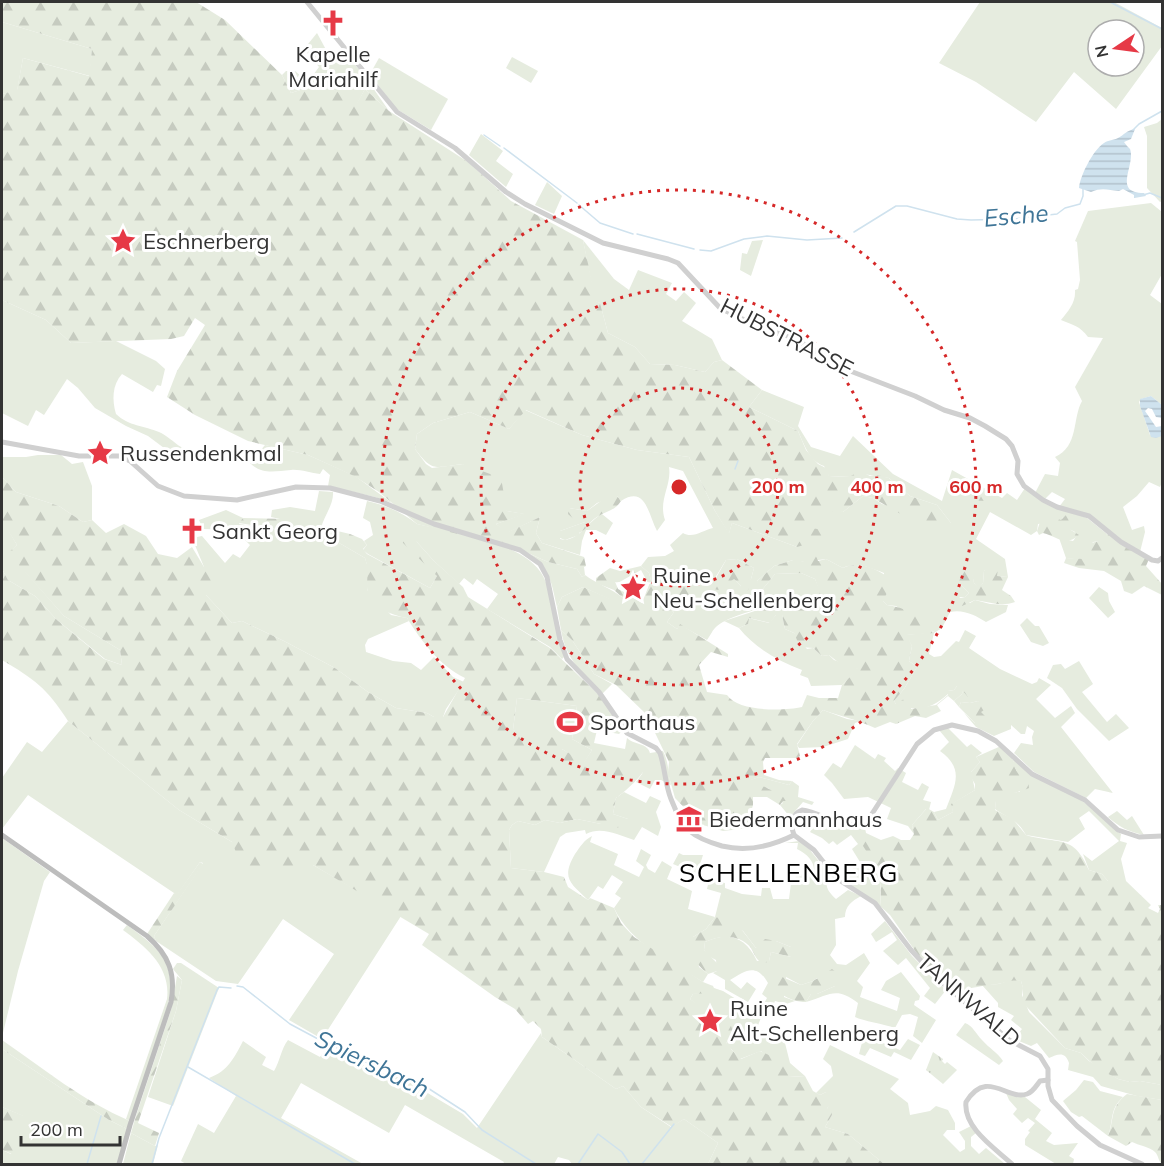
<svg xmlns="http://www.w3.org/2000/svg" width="1164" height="1166" viewBox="0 0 1164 1166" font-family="Mulish,sans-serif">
  <defs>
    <pattern id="forest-firs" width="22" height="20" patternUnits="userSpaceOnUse" patternTransform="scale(1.5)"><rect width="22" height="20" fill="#e6ecdf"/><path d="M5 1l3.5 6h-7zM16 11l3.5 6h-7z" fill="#c6cbc0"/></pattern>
    <pattern id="park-tufts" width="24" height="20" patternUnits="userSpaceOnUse" patternTransform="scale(1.5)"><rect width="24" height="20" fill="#e6ecdf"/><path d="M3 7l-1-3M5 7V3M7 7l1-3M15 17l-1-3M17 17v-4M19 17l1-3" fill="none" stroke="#c6cbc0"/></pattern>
    <pattern id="water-rules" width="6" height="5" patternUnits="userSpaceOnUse" patternTransform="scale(1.5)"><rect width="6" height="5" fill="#cfe2ee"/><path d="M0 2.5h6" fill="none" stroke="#b2c2cd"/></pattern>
  </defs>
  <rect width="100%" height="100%" fill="#fff"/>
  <g fill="#e6ecdf" fill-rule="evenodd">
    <path d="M980 2H1114L1162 28V46L1116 109 1074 72 1036 122 976 82 939 63ZM1098 30H1134V66H1098Z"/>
    <polygon points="2,22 92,49 90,76 23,58 17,91 2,94"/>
    <polygon points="317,33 331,59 347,55 366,78 389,111 365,89 357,104 322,83 291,93 282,75 286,71 295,71 308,82 319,67 304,49"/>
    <polygon points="512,57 538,71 531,83 506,68"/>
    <polygon points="379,58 448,99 431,130 395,108 370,74"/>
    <polygon points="1162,119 1162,201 1160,202 1147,188 1147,136 1144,127 1157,123"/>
    <polygon points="481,134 503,151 496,161 513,174 506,187 469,155"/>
    <polygon points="547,182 562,196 554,214 535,205"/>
    <path d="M1151 203 1162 212V274L1150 295 1162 304V405L1151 396 1141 399 1139 402 1150 435 1162 436V482L1160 487 1149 482 1137 496 1123 507 1132 530 1144 526 1145 532 1140 552 1133 549 1099 522 1059 507 1065 499 1052 492 1044 500 1035 493 1045 474 1058 476 1060 463 1055 457C1079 446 1072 419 1082 401L1075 387 1103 338 1088 337C1080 326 1073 325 1061 320 1068 311 1076 303 1075 290L1078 289 1080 280 1077 242 1075 241 1088 211Z"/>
    <polygon points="583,240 614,279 629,290 638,270 672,283 666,294 676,301 684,292 696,303 682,321 712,339 722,360 714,362 705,372 675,365 650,364 635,347 608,333 600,303 595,301"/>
    <polygon points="763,240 751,276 740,270 742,253 747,254 752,241"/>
    <path d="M2 300 46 320 71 343 116 341 156 361 165 369 161 386 157 385 153 392 122 374C112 385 112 400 116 414 128 426 145 426 159 432 174 439 177 449 196 452 208 454 223 446 229 461 214 460 199 457 184 463L148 436 126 426 95 408 78 388 67 379 44 415 36 410 28 426 2 413Z"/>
    <path d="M762 390 804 407 798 426 811 447 840 456 853 436 893 474 942 501 952 470 1002 498 1007 493 1017 500 1025 488 1043 501 1087 518 1107 534 1106 538 1100 541 1093 542 1083 560 1066 558 1059 538 1073 541 1076 537 1075 532 1071 530 1063 517 1062 520 1038 524 1037 531 1031 535 990 512 976 539 1005 559 1008 577 996 576 989 568 984 571 983 583 979 588 974 583 972 574 960 584 969 593 965 597H959L970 603 975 600 990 604 1008 605 1006 612 986 622C975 615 963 609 950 612L942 628 934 633 929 654 934 657 941 656 956 641 959 642 965 630 976 636 969 648 1000 669 1032 684 1037 682 1039 678 1051 685 1036 699 1055 718 1071 706 1075 713 1061 727 1113 793 1095 789 1086 798 1034 772 1014 753 1021 743 1033 745 1032 737 1034 731 1027 726 1025 734H1021L1011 725V729L994 736 976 727 964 713 975 723H983L985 721 980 712 982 705 978 701 970 703 961 702 959 707 954 701 962 694 963 690 973 694 957 686 954 690 948 691V694C930 710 918 712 896 704L894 701 904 689 917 667 909 661 912 646 906 635 934 632 896 606 887 605 883 601 884 573C870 568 856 561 843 568L826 559 804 562 793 560 774 566 757 581 762 590 775 574 801 573 815 579 821 593 816 598C793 601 730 612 715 628 712 631 710 636 707 640L680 625 677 629 667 622 674 612 654 603 657 599 668 598 675 604 688 572 668 580 660 570 662 583 658 587 652 584 649 573 641 566 648 557 665 556 674 551 670 545 683 533C693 539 703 530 713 528L683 471 669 467C672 485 658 500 665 520L657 531C648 514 646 485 621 501L617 496 597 503 587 511 569 508 585 522 560 531V539C577 544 588 521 602 514L613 523 606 535 596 530H586L582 541 580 555 542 543 536 533 540 517 507 533 496 524 524 514 507 511 463 464C435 467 433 473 415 449L417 434 433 423 470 412 509 429 525 410 582 435 637 450 689 457 715 511 729 533 732 523 797 547 804 527 800 496 843 512 863 496 873 498 882 504 951 523 937 505 910 496 889 478 863 474 850 477 829 476 824 466C809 461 804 444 798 431L749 407ZM737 559 754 568 751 579 739 595 741 586 734 579 715 578 726 560Z"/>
    <path d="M265 445 308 455 355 476 392 503 375 497 328 486 330 475 323 469 320 474C311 473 299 469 291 470 275 471 262 475 250 463Z"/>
    <polygon points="38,455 61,455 72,464 83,462 92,486 92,520 83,522 59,506 16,492 2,477 2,457 26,457"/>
    <path d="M319 491 333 492C334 504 324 516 321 528L271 517 272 510 290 507 315 511Z"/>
    <path d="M367 501C385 505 402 512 417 524 451 532 526 542 543 576 554 597 559 633 564 657L562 659 550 647 487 609 498 594 477 579 473 585 464 578 459 584 434 561 416 541 437 576 430 588 368 554 363 550 367 545 364 541 373 535 370 522 363 518Z"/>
    <polygon points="226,510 243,518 239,524 313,535 341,544 365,558 369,571 367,590 391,615 407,618 409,621 368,639 365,645 366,652 393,661 411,663 421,670 434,657 453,677 464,682 446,709 443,717 434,717 427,713 396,708 368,692 335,668 284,641 242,621 232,623 206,595 204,567 192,538 202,536 225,563 233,554 240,558 250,545 235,530 203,529 199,520"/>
    <polygon points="7,528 17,545 9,553 64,616 120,650 122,665 105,659 57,620 35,596 8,580 2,569 2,529"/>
    <path d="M530 554 548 562 577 569 582 577 585 575C597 584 611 588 623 598L622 605 583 587 562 597 557 607C551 581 551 572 530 554Z"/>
    <polygon points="1099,587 1108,593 1109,601 1115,612 1108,618 1089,598"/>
    <path d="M776 615H782L785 629 794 633 807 649 813 648 822 656 829 655 834 660 859 669 842 685 811 686 808 678 800 675 802 670C778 661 755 648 739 628L748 624V618L769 623Z"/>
    <polygon points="1027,618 1035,626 1039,626 1049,643 1043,646 1031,642 1020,625"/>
    <path d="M561 630 572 640 594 674 612 684 602 694C582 672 566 660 561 630Z"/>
    <polygon points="1079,661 1093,684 1082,692 1107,722 1116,714 1129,728 1109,741 1077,709 1062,688 1047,678 1053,665 1061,664 1065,669"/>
    <polygon points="517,698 577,706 572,739 592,750 584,763 562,749 513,730"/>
    <polygon points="823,710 847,719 860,721 855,723 848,739 823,747 799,748 797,745 813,721"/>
    <polygon points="68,721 179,810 232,842 299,865 313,865 401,916 322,1039 289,1020 334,954 283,919 238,984 216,981 156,941 154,936 203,863 200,862 177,895 28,795 2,829 2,778 27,742 42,752"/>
    <path d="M948 728 967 747 971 744 982 753 976 757 980 762 971 772 975 790 952 804 953 812 938 820 934 812 946 809C955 785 965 769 940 751L949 742 939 730Z"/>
    <polygon points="855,745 875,759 878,754 886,758 884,761 895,771 898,768 906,773 902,782 918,790 922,783 929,787 923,800 931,802 929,810 926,809 912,825 914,834 908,826 887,819 891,808 868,797 844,799 832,783 824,775 833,763 841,768"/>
    <path d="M663 751C669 763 668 773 671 785L661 780H655L650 789 636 782 642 774 650 753Z"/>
    <path d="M1013 759C1035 780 1066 787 1089 806 1101 815 1109 826 1121 834L1120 841 1127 843 1121 859 1126 881H1108L1102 874 1089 870 1083 854 1092 861 1119 841 1089 811 1079 818 1085 829 1068 842 1026 835C1017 819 1009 819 995 809L996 800C1004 794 1010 792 1020 792L1018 774 1014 766Z"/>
    <polygon points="759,777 789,785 792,781 799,786 798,797 814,802 812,805 803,802 790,817 780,805 783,803 768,788 756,786 750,780"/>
    <path d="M624 792 646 803 650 796 661 801 656 812 661 827 658 836 642 827 634 840C618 835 602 826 586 834L585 830 566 833 560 837 544 872 511 868 509 830 512 825 518 821 535 825 545 820 560 823 577 819 601 824 628 819 613 814 616 798Z"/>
    <path d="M1117 811 1127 820 1132 816 1144 835C1129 832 1119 827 1108 817Z"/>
    <path d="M802 813 844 828 864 823 866 833H860C872 859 884 876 880 906L842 879 860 862 852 849 858 844 851 835 837 845 833 841 829 844 822 838 810 832 815 825 806 817 800 816 796 822 795 831 796 817Z"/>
    <path d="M592 836 590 842 618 854 614 865 639 877 644 867 636 861 641 849 651 855 646 865 648 869 655 873 662 861 672 867 667 879 692 891 688 909 715 917 721 893 707 889 709 880 725 883V888L742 894 761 896 762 888H770L773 899H789L791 883 795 882 796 874H814C815 861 808 855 797 849L798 843H785L799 841 810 850 829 874C824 886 827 890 836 899L848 890 861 896C852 901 845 906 845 917L835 919 836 945 830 955 837 964 846 965 864 953 870 963 857 981 863 987 860 997 897 1011 900 998 881 990 886 981 901 972 920 996 919 1000 915 1001 914 1005 936 1020 922 1043 913 1036 918 1017 910 1014 902 1015 895 1028C884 1024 863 1021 855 1017L858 1003C836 986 830 995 806 1002L811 994H817L835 986 817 978 813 981 801 985 786 977 784 997 795 1001 786 1004 775 1001 770 1013 761 1009 767 998 762 994 768 983C756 962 745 971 730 980L741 989 747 982 756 989 748 1002 725 989V980L713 973 717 971 716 960 708 956 704 950 705 942C729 931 746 937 757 961H769L771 952 791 957V947L776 941 756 948 743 931 715 917 706 929 693 937 699 967 708 974 703 982C671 962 631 944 614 908L621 898 615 894 623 882 612 875 603 889 598 886 588 900C570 883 561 878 575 854 580 847 584 840 592 836Z"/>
    <polygon points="2,838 50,872 44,881 18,971 2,1037"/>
    <polygon points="679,853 683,855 703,855 697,874 673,864"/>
    <polygon points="885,921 912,956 946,990 935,1004 924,996 930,988 906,958 898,965 883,951 897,940 892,932 876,942 871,934"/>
    <path d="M127 925C159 948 177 962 168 1005L130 1121 126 1119 167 999C171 967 146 947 123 930Z"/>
    <polygon points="177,963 181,963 219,988 173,1106 148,1097 176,1011 182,980 173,969"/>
    <path d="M1013 979 1021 981 1023 988 1022 995 1029 1012 1065 1048 1081 1053 1089 1061 1118 1079 1130 1082 1140 1081 1162 1085V1100L1137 1096 1101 1086 1093 1077 1068 1070 1069 1063C1065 1051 1058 1054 1049 1058L1037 1043 1031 1046 1014 1039 1022 1029 1011 1020 1014 1016 998 1007V1003L982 985 999 984Z"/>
    <polygon points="714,988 723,991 762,1015 757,1028 763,1031 764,1035 776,1041 779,1039 785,1043 790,1063 805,1076 788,1077 761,1051 740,1059 726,1043 734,1034 690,999 693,994 714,990"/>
    <path d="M965 1023C973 1026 976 1034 982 1040 989 1048 997 1052 1003 1061L999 1065 956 1035Z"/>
    <path d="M541 1033 542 1037 616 1089 623 1086 641 1107 671 1127 684 1119 718 1143 708 1164H572L569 1160 558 1157 554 1164H503L504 1162 405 1105 389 1133 301 1083 281 1118 363 1164H186L181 1161 198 1124 214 1133 236 1096 209 1078C228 1071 234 1058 243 1041L266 1057 262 1065 274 1071C280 1061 281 1049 288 1040L320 1057 327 1047 349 1056 372 1070 404 1079 463 1114 477 1128Z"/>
    <polygon points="864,1035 900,1050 908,1039 920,1045 911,1060 894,1052 891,1057 870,1048 865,1056 859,1054"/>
    <polygon points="830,1045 899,1079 890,1089 908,1103 910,1115 930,1111 936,1106 948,1110 955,1123 955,1130 947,1130 943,1135 960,1152 965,1149 965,1141 959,1132 971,1126 976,1133 971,1137 971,1146 979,1154 986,1148 1005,1164 884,1164 848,1134 825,1127 832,1115 827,1108 830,1104 826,1092 820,1095 816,1093 833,1076 831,1066 823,1059"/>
    <polygon points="2,1049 109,1120 127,1129 118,1164 2,1164 2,1150 11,1154 23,1116 2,1107"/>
    <path d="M1084 1080 1093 1082 1100 1091 1123 1097C1109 1110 1114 1120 1108 1136L1082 1116 1079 1117 1071 1112 1063 1101 1076 1090Z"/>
    <polygon points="1006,1093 1019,1097 1025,1097 1041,1110 1035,1119 1052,1133 1046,1141 1054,1145 1078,1143 1069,1156 1074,1159 1073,1164 1056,1164 1025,1145 1025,1139 1030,1132 1028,1131 1035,1123 1028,1118 1022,1123 1013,1114 1017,1109 1009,1100"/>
    <polygon points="131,1133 155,1146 158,1145 153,1164 123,1164"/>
  </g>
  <g fill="url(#forest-firs)" fill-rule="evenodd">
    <polygon points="2,2 196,2 225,20 282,75 291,93 322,83 357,103 365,89 389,111 468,162 511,201 583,240 596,301 600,303 608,333 635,347 650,364 675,365 705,372 714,362 722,360 762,390 749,407 798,431 806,450 818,464 828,469 829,476 849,477 860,471 870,476 877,475 889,478 910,496 937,505 951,523 932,532 873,498 863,496 843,512 815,510 801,497 808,515 804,527 824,530 824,539 797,547 732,523 729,534 715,511 689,457 637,450 582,435 526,410 509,429 470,412 433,423 417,434 415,449 426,464 432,468 463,464 501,478 507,511 526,514 496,524 508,532 540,517 536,533 542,543 584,557 586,566 584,567 585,575 582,577 577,569 548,562 519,549 417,524 379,492 354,476 308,455 248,441 195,415 167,397 177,371 205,325 195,318 184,336 171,339 71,343 46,320 2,300 2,94 17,90 23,58 89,76 92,49 2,22"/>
    <path d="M2 477 16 492 59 506 83 522 92 520 106 533 124 524 146 536 158 554 177 558 192 547 204 567 223 577 206 595 232 623 242 621 284 641 335 668 368 692 396 708 427 713 434 717H443L465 678C439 665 422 642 407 618 392 615 367 607 367 587 367 575 369 571 365 558L341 544 313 535 239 523 243 518 287 519 350 534 362 539 367 545 363 549 367 554 430 588 437 576 402 542 404 537 416 541 434 561 463 587 468 597 550 648 601 697 622 731 619 734 597 730 594 743 625 749 627 738C633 744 643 743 648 749 659 763 626 791 616 798L613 814 628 819 629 824 613 829H606L601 824 577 819 560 823 545 820 535 825 518 821 512 825 509 830 511 868 544 872 564 877 568 887 588 900 590 898 614 908 621 923 634 937 703 982 713 986 715 990 711 993 693 994 690 999 731 1026 734 1034 726 1043 730 1045 731 1049 741 1059 760 1051C771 1056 786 1061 791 1072L788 1074 789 1077 805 1076 813 1091 820 1095 826 1092 835 1095 837 1099 827 1108 831 1110 832 1115 825 1127 848 1134 884 1164H708L718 1143 684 1119 672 1127 641 1107 623 1086 616 1089 542 1037 541 1029 533 1021 528 1024 515 1009 495 997 422 945 429 934 313 865 242 868 232 842 179 810 68 721C47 688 34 679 2 660V569L8 580 35 596 57 620 104 659 122 665 120 650 64 616 8 553 17 545 7 529H2ZM517 698 577 706 572 739 592 750 584 762 562 749 561 739 513 730Z"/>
    <path d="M961 485 973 490 986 492 989 498 986 501C973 501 963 498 952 491L951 486Z"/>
    <path d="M608 496H617L621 501C615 511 606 511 597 517 589 521 588 529 579 533V535L565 540 560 538V531L585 522 576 521 568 514 569 508 587 511Z"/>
    <path d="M1066 515 1069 517 1071 530 1079 535C1065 547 1058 537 1043 533L1039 535 1037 531 1041 519 1051 517 1061 520Z"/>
    <path d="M1109 532 1149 559 1146 566 1162 584V595L1144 586 1132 594 1124 591 1121 581 1104 571 1079 568 1064 563 1066 558 1083 559 1086 546C1098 539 1100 544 1109 532Z"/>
    <path d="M810 549 816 555 818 561 826 559 843 568C859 560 880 570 893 581L883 601 887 605C905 607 923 618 934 633L907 635 912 646 909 661 917 667 904 689 894 701 896 704 904 699 913 701 911 709 936 705 948 695V691L954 690 957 686V682L961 679 973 688V694L968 697 963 691 962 694 954 701 948 696 937 705 941 711 926 718 915 716 896 724 890 722 875 728C858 720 840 716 823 710L813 721 797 744 800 756 797 758H765L763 762 764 775 779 780 792 781 789 785 759 777 751 780C757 787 761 784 769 789 775 792 780 796 787 799L788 801H783L780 805 767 797H753V805L747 826 741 829 723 831 703 825 695 819 675 798 668 773 669 762 646 714 616 685 594 674 572 640 561 630 557 607 562 597 583 587 622 604 623 598 614 590 596 583V578L610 568 620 571 641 566 649 573 652 584 658 587 662 583 658 576 660 569 668 580 688 572 699 573 703 594 688 611 668 598 657 599 655 603 674 612 667 622 677 629 680 624 728 654V657L711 652 699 665 707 692 727 695C738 712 784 711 802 707L807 695 819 698H838L842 685 858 669 843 666 829 655 822 656 813 648 800 647 794 633 785 629 782 615H776L770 623 749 618 748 624 739 628 724 621 776 604 796 601 804 592 816 598 820 593 815 579 801 573 775 574 762 590 758 589 757 581 774 566 793 560 794 557H801V561L804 562ZM641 570 649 585 642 603 628 595V594L618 589 616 584Z"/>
    <polygon points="737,559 754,568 748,590 739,595 734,604 729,601 741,586 734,579 718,590 714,589 712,585 726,560"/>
    <path d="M991 565 998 568 997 576 1008 577 1002 590 1011 596 1015 602C1001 607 989 602 975 600L962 606 955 605 956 599 965 597 969 593 960 584 957 576 960 569 966 567 972 569 974 583 979 587 983 583 984 571Z"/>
    <polygon points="978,701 989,707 981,712 986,717 985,721 991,722 990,728 985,727 983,723 975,723 959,707 961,702 970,703"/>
    <path d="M1001 746C1004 749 1008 753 1011 757 1019 768 1010 771 1028 778L1029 788C1017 794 1007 792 996 801L995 810 1013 819 1026 835C1059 845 1073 833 1089 870L1102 874 1108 881H1126L1151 905 1148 908 1158 913 1160 909 1158 905H1162V1085L1140 1081 1130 1082 1118 1079 1097 1068 1081 1053 1065 1048 1024 1004C1022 996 1024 989 1021 981 1011 979 1006 983 997 984 983 986 972 987 958 992L953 989 920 958 890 915 880 906C884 873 874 864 858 838L860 833H866L881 840 893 836 901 840H910L914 834 912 825 927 808 934 812 938 820 953 812 951 804 975 790V784L972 779H964L961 777 971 772 980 762 976 757Z"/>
    <polygon points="200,862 203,864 154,936 156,941 147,934 174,893 177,894"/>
    <path d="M715 917C738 921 742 930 756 948L765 939 776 941 791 947 794 946 798 952 791 957 771 952 769 961 763 964C756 960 755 955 751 948 740 934 720 935 705 942L704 950 719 965 717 971 708 974C695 964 689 953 693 937L706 929Z"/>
    <path d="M832 969 842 977 840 981 836 982 835 986 817 994H811L806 1002C790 1002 770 992 773 973L801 985 813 981Z"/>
    <polygon points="177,976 182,980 176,1011 138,1123 159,1133 155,1146 131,1133 135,1119 171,1010"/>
    <path d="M2 1040C44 1069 83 1101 130 1121L127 1129 109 1120 2 1049Z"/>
    <path d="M1127 1094 1162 1100V1164C1158 1161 1159 1156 1155 1152 1150 1147 1138 1145 1132 1142L1126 1146 1108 1136C1115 1118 1109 1108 1127 1094Z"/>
    <polygon points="2,1107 24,1116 12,1154 2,1150"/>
  </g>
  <polygon fill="url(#park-tufts)" points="933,1052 943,1059 942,1061 945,1064 947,1062 957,1070 943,1084 926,1070"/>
  <g fill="url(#water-rules)">
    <path d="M1135 129 1131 139 1124 142C1126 145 1128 147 1130 149 1136 165 1112 193 1144 193L1146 196 1134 198V195L1123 189 1119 191C1108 190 1102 187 1091 192L1079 188C1080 176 1093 150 1104 143 1108 140 1114 140 1118 138 1124 135 1127 130 1135 129Z"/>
    <polygon points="1151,396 1162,405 1162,418 1156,417 1152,409 1148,408 1145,411 1156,427 1162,426 1162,436 1156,438 1151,437 1140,406 1140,399"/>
  </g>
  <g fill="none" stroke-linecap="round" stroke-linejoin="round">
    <g stroke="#cfe2ee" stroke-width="1.5">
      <polyline points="1110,2 1162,29"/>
      <polyline points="1133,130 1139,124 1162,111"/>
      <polyline points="484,135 500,146"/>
      <polyline points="504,148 577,203"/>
      <polyline points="1143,195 1150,193 1162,198"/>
      <polyline points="579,205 600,223 633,234"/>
      <polyline points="854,232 896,206 907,206 957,219 971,220 1014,219 1057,214 1065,208 1080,204 1083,196 1083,186"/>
      <polyline points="637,234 694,249"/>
      <polyline points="700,250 711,251 744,239 767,236 807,240 842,238"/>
      <polyline points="735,469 738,461"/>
      <polyline points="237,986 243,987 290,1024 318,1039 361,1059 374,1067 401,1074 413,1081 420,1083 465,1112 482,1130 536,1164"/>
      <polyline points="188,1067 355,1164"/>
      <polyline points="87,1164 101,1116"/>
      <polyline points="152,1164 159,1138 217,990 219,987 231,988"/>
      <polyline points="578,1164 598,1134 622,1152 630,1164"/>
      <polyline points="642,1164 674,1124"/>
    </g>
    <g stroke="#d0d0d0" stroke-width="5">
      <polyline points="307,2 397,112 455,148 506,192 525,204 603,243 668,259 678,263 720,308 726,311 765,330 792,337 845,369 915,396 944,410 970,418 985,426 1006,439 1012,446 1018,461 1017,474 1024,486 1043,500 1057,507 1089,516 1121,542 1152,560 1158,561 1162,558"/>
      <path d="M2 442 79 456H119L130 461 158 486 184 496 237 500 296 487 330 488 380 501 434 524 520 550 540 564 547 577 560 640 567 659 599 692 627 733 656 748 660 753C665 768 665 784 671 799 683 830 691 837 722 846 747 852 772 846 794 835"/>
      <polyline points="794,835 814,850 836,878 875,903 911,950 937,978 1009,1040 1040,1056 1048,1069 1048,1086 1052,1100 1077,1126 1100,1145 1142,1164"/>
      <path d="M794 835C790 825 791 814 802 810 824 812 841 834 868 820L917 744 934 730 952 725 978 731 996 741 1032 774 1085 800 1118 830 1139 837 1162 836"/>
      <path d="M1012 1164C996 1149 963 1128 966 1102 987 1068 1007 1101 1027 1094 1033 1092 1036 1086 1040 1081L1048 1080"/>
    </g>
    <path stroke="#bdbdbd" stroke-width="5" d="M2 835 147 936C169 955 176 974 171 1002L130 1125 119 1164"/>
  </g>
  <g fill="none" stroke="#d62828" stroke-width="3" stroke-dasharray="3 6">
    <circle cx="679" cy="487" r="99"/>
    <circle cx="679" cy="487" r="198"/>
    <circle cx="679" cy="487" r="297"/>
  </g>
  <defs>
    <g id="church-bare" transform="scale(2.07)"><path d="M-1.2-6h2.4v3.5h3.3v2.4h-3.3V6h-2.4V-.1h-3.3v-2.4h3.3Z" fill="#e63946" stroke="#fff" stroke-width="2.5" paint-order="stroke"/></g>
    <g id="sight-bare" transform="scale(2.07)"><path d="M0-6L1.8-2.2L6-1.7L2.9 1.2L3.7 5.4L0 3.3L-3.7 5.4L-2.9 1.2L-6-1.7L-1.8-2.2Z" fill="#e63946" stroke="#fff" stroke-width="2.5" paint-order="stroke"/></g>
    <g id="stadium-bare" transform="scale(2.07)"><path d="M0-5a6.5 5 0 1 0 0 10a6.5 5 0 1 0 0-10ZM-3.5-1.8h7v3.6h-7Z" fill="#e63946" stroke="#fff" stroke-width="2.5" paint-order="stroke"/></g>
    <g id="museum-bare" transform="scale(2.07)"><path d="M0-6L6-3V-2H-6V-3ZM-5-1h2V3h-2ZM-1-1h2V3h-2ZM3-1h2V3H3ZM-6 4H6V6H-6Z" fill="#e63946" stroke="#fff" stroke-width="2.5" paint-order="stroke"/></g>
  </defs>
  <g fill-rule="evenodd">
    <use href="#church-bare" x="333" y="23"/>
    <use href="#sight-bare" x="123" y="241"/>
    <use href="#sight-bare" x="100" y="453"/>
    <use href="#church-bare" x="192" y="531"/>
    <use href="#sight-bare" x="633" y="588"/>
    <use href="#stadium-bare" x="570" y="722"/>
    <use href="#museum-bare" x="689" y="819"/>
    <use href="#sight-bare" x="710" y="1021"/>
  </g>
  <g text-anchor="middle" stroke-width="6" stroke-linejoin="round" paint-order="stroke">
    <g font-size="22" fill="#333" stroke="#fff" text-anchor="start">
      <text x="333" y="62" text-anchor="middle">Kapelle<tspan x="333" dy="25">Mariahilf</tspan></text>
      <text x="143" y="249">Eschnerberg</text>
      <text x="120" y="461">Russendenkmal</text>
      <text x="212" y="539">Sankt Georg</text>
      <text x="653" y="583">Ruine<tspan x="653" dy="25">Neu-Schellenberg</tspan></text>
      <text x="590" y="730">Sporthaus</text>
      <text x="709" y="827">Biedermannhaus</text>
      <text x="730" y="1016">Ruine<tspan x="730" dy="25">Alt-Schellenberg</tspan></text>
    </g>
    <g font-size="22" fill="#333" stroke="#fff">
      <text transform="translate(787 337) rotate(27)" y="8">HUBSTRASSE</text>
      <text transform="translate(969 1000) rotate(41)" y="8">TANNWALD</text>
    </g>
    <g font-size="24" font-style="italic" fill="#3f7597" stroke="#fff">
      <text transform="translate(1016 216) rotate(-5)" y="8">Esche</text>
      <text transform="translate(372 1064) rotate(26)" y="8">Spiersbach</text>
    </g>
    <g font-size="26" letter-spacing="1.5" fill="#000" stroke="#fff">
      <text x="789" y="882">SCHELLENBERG</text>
    </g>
  </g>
  <circle cx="679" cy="487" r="9" fill="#d62828" stroke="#fff" stroke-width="3"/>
  <g font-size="18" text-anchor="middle" font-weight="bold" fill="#d62828" stroke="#fff" stroke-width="6" stroke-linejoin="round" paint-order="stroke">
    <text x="778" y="493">200 m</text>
    <text x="877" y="493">400 m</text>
    <text x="976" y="493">600 m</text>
  </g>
  <rect width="1164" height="1166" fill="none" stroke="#333333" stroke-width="6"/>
  <g transform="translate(1116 48) rotate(257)"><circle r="28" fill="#ffffff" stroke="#adadad" stroke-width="1.5"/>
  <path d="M0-4.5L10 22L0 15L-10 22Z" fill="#e63946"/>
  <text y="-9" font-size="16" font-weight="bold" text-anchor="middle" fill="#333333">N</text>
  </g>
  <path d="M21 1136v9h99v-9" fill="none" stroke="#333333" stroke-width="3"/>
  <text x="30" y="1136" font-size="18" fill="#333333" stroke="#ffffff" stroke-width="4.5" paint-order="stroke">200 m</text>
</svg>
